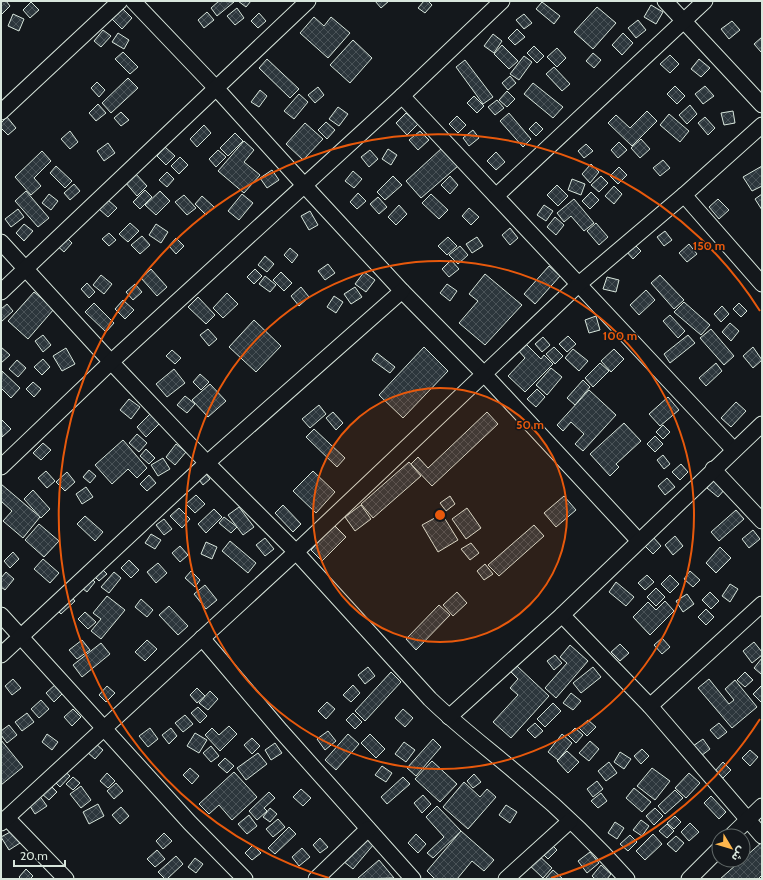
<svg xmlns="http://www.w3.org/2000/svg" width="763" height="880" viewBox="0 0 763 880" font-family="Cabin,'Noto Sans Arabic',sans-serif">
  <defs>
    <pattern id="building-cross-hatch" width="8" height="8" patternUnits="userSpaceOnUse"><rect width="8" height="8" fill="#2c363c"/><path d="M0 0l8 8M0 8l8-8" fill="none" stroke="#4a5358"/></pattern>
  </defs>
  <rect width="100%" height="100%" fill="#14181c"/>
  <g fill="url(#building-cross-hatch)" stroke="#d8e6dc">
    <polygon points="1,1 6,1 10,6 1,15"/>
    <polygon points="219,1 234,2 217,16 211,8"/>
    <polygon points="238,1 251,1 246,7"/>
    <polygon points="375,1 389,1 381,8"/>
    <polygon points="424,1 428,1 432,5 425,13 418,8"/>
    <polygon points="31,2 39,10 30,18 23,10"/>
    <polygon points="542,2 560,16 554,24 536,9"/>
    <polygon points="651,5 663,12 656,24 644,17"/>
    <polygon points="597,7 616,23 593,49 574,32"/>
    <polygon points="122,8 132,18 122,29 111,18"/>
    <polygon points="237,8 244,18 235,25 227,16"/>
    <polygon points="207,12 214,20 204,28 198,20"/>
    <polygon points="259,13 266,21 258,28 251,21"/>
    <polygon points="13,14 24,19 19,31 8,26"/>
    <polygon points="524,14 532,23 524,29 516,20"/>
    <polygon points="314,17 324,26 331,17 350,33 328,58 300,33"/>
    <polygon points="638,20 646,30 636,38 628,28"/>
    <polygon points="732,21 740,30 729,39 721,29"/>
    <polygon points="517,29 525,37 515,45 508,38"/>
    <polygon points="103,30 111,36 101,47 94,41"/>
    <polygon points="118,33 129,40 124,49 112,42"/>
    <polygon points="623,33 633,43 622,55 612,45"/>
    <polygon points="493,34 502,41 494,53 484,46"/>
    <polygon points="762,37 762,51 761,52 754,44"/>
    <polygon points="353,40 372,58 350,83 330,65"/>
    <polygon points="502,45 518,61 509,69 494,54"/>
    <polygon points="534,46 544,56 537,63 527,53"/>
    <polygon points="557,48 566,58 557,67 547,57"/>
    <polygon points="123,52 138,67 130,74 115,59"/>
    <polygon points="593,53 601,60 594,68 586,61"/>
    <polygon points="670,55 679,64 670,73 660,64"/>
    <polygon points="524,56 532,62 519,80 510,74"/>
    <polygon points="267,59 299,89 290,98 259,68"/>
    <polygon points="699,59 710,68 701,77 691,69"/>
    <polygon points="465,60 493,97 483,104 456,67"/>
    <polygon points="554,67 570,84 562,91 546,74"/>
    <polygon points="510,76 516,83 508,90 502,83"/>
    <polygon points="128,78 138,88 111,113 102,103"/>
    <polygon points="97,82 105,90 99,97 91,88"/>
    <polygon points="533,83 563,107 553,118 524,94"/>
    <polygon points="675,86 685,96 677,104 667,94"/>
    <polygon points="705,86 714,96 703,104 695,94"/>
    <polygon points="318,87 324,95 315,103 308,95"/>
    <polygon points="260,90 267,96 259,107 251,102"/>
    <polygon points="507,91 515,99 507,107 499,100"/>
    <polygon points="299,94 308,102 294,119 284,111"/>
    <polygon points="474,96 484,106 477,113 467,103"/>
    <polygon points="497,100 504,108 495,115 488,107"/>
    <polygon points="98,104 106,113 96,121 89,113"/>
    <polygon points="690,105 697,114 687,124 679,115"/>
    <polygon points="338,107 348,114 339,126 329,119"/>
    <polygon points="647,111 657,121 632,146 608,123 616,115 630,128"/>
    <polygon points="733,111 735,123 724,125 721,113"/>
    <polygon points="121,112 129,120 121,126 114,118"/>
    <polygon points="406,113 418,124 407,135 396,123"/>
    <polygon points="509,113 531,139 523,147 500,121"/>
    <polygon points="669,114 689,131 680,142 660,125"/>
    <polygon points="457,116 466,125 458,133 449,124"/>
    <polygon points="7,117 16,128 8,135 1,128 1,123"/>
    <polygon points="705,117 715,128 708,135 698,123"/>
    <polygon points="326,122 335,130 327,139 318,130"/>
    <polygon points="536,122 543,129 536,136 529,129"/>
    <polygon points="305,123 323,139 303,160 286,144"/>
    <polygon points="204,125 211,133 197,147 190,139"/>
    <polygon points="473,130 479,138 469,146 463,138"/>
    <polygon points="70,131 78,142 70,149 61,139"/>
    <polygon points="420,131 429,140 418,150 409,140"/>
    <polygon points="235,133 243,141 228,156 220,148"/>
    <polygon points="641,139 650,149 640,158 631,148"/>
    <polygon points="244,141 254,150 244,162 260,175 244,193 218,171"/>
    <polygon points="619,142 627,150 618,158 611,150"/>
    <polygon points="108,143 115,153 104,161 97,151"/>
    <polygon points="586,144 593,151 584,158 578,151"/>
    <polygon points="165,147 175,156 166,165 157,156"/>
    <polygon points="442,148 458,166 421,198 406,181"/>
    <polygon points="388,149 397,155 391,165 382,159"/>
    <polygon points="218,150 226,157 216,167 209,159"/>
    <polygon points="370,150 378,159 369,167 361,157"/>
    <polygon points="42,151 51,161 34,178 41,186 31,195 15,177"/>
    <polygon points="496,152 505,162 496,170 487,161"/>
    <polygon points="180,157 188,165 179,174 171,166"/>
    <polygon points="663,160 670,168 660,176 653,168"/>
    <polygon points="591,164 599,172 590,183 582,174"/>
    <polygon points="56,166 72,181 65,188 50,173"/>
    <polygon points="762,166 762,186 752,191 743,177"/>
    <polygon points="619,167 627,175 618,184 610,176"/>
    <polygon points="272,170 279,180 267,188 260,178"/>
    <polygon points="353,171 362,179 354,188 345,181"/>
    <polygon points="167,172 174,179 167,187 159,180"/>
    <polygon points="135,173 147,186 137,196 125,182"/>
    <polygon points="393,176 402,185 385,200 377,192"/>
    <polygon points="450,176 458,185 450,194 441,185"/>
    <polygon points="601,176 608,183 599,192 591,185"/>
    <polygon points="572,179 585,184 581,195 568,190"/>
    <polygon points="74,184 80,191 70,200 64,193"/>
    <polygon points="557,185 568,196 558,206 547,195"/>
    <polygon points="614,186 622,194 614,204 605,196"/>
    <polygon points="145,190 152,197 140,209 133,202"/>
    <polygon points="26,191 49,218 38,227 15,201"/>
    <polygon points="160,191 170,201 156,215 145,205"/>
    <polygon points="591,192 599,200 590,209 582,201"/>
    <polygon points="358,193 366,201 357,209 350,202"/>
    <polygon points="49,194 58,201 51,210 42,203"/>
    <polygon points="242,194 253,203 239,220 228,211"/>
    <polygon points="431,194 448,210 439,219 422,203"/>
    <polygon points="762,194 762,210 755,199"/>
    <polygon points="184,195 196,208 187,215 175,202"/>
    <polygon points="202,196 214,207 206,215 195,204"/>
    <polygon points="378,197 387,207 379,214 370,204"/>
    <polygon points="574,199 594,223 584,231 571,216 564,222 557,213"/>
    <polygon points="718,199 729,210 719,219 709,207"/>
    <polygon points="108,200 117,208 108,217 99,209"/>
    <polygon points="399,205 407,214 396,225 388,217"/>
    <polygon points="544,205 553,211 546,221 537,215"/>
    <polygon points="469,208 479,217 471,225 462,216"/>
    <polygon points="18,209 24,217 11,227 5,219"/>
    <polygon points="310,211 318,225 309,230 301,216"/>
    <polygon points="555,217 564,225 556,235 547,227"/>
    <polygon points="130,223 139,231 128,242 119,234"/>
    <polygon points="596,223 608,237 599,245 587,231"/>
    <polygon points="24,224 33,231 24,241 16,233"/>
    <polygon points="156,224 168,232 161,243 149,235"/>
    <polygon points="510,228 518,238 510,245 502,235"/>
    <polygon points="665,231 672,240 664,246 657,237"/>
    <polygon points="109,233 116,240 109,246 102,239"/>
    <polygon points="63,234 72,243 64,252 54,243"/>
    <polygon points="142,236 150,245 140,254 131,245"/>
    <polygon points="448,237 457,246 447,255 438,246"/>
    <polygon points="477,237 483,246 472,253 466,244"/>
    <polygon points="176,238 184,246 176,254 169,246"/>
    <polygon points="634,244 641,251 633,259 626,251"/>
    <polygon points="689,244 697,254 687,262 679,253"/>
    <polygon points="460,246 468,255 458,264 449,255"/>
    <polygon points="290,248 298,255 292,263 284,255"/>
    <polygon points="265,256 274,264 267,272 258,265"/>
    <polygon points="451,260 459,269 449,277 442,269"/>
    <polygon points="328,264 335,273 325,280 318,271"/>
    <polygon points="549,266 560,276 535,304 524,294"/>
    <polygon points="151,269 167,287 157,296 141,278"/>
    <polygon points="255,269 262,276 254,284 247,277"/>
    <polygon points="281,272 292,283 284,291 273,280"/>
    <polygon points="364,272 375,280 366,292 355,284"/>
    <polygon points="485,274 522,305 485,345 459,323 478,301 469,294"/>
    <polygon points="101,275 112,284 104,294 93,285"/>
    <polygon points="660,275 684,300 674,309 651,283"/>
    <polygon points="265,276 276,285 270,292 259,284"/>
    <polygon points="607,277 619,280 616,292 603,289"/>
    <polygon points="87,283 95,292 89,298 81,289"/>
    <polygon points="135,284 142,292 133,300 126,292"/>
    <polygon points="447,284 457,291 450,301 440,293"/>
    <polygon points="301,287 309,297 299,306 291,296"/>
    <polygon points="355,287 362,297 351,304 344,294"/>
    <polygon points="646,290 655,300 639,315 630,305"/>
    <polygon points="34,292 54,309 28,339 8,321"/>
    <polygon points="227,293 238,304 223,318 213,308"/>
    <polygon points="334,296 343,302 336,313 327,307"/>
    <polygon points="198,297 215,315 206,324 188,307"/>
    <polygon points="123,300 134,310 125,319 115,309"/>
    <polygon points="684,302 710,325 701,335 674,312"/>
    <polygon points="94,303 114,323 106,332 85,312"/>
    <polygon points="739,303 747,311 741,317 733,309"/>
    <polygon points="7,304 13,311 1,322 1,309"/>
    <polygon points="722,306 729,314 721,322 714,314"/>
    <polygon points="670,315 685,331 678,338 663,321"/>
    <polygon points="596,316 600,330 589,333 585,320"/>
    <polygon points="254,320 281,346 256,372 229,347"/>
    <polygon points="730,323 739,331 731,341 722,332"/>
    <polygon points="208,329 217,339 209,346 200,335"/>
    <polygon points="711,329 734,356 724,365 700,338"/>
    <polygon points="43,335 51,345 43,352 35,341"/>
    <polygon points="688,335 695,343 670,363 664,354"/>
    <polygon points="568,336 576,344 567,352 559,344"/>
    <polygon points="543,337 550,345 542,352 535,344"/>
    <polygon points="524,342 541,359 544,355 553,364 525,392 508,376 525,358 517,349"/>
    <polygon points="1,347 10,355 1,363"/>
    <polygon points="424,347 448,371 403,418 379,395"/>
    <polygon points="554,347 563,356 555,364 546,354"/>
    <polygon points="753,347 762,360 753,368 743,356"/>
    <polygon points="66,348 75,364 62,371 53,356"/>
    <polygon points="573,349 588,361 579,371 565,358"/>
    <polygon points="614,349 624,359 611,372 601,361"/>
    <polygon points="172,350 181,358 175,364 166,356"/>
    <polygon points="377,353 395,367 390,373 372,360"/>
    <polygon points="43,359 50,367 42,375 34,367"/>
    <polygon points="17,360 26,368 18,377 9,369"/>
    <polygon points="600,363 609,371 593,387 585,378"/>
    <polygon points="716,363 722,371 706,386 699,378"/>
    <polygon points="551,368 562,377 547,395 536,385"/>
    <polygon points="174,369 185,383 167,397 156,384"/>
    <polygon points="2,371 20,388 11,398 1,388"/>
    <polygon points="200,374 209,382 201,390 193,382"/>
    <polygon points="583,380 590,387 575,405 567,398"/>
    <polygon points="33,382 41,389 34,397 26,389"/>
    <polygon points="210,384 226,401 208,417 192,400"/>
    <polygon points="537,389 545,397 536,407 527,399"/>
    <polygon points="589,390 616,415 583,451 575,444 584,434 571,422 563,431 557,425"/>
    <polygon points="185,396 195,404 187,413 177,405"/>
    <polygon points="668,397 679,410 660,426 649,414"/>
    <polygon points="129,399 140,407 131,419 120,410"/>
    <polygon points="736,402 746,411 731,427 721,418"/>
    <polygon points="319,405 326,414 310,428 302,419"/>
    <polygon points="333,412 343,423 336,430 326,418"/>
    <polygon points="487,412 498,424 432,486 411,464 418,457 428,468"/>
    <polygon points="151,413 160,423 146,437 137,427"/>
    <polygon points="2,420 11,429 2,437 1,422"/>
    <polygon points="624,423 641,441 616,464 619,467 610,476 590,454"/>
    <polygon points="663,425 670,432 663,439 656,432"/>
    <polygon points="314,429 345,458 337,467 306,437"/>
    <polygon points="137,434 147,443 139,452 129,443"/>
    <polygon points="655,436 663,444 655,452 647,444"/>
    <polygon points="123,440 147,468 137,478 128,469 112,484 95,465"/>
    <polygon points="43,443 51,450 41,460 33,453"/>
    <polygon points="176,444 186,452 175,465 166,457"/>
    <polygon points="146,449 155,458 149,464 140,456"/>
    <polygon points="663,455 670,464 664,469 657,460"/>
    <polygon points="163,458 170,469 158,476 151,465"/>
    <polygon points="409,462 421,476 373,518 361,504"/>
    <polygon points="681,464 688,472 680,480 672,472"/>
    <polygon points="89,470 96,476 90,483 83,477"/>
    <polygon points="203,470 210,479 203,485 196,476"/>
    <polygon points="46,471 55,481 47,488 38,478"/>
    <polygon points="313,471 335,492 316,513 293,491"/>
    <polygon points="67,472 75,482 65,491 56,482"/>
    <polygon points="149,475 156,483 147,491 140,484"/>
    <polygon points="667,478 675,487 665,495 658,486"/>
    <polygon points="714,479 725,489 718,497 707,488"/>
    <polygon points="1,484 40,517 23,538 3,521 12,511 1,501"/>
    <polygon points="86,487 93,497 82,504 76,494"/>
    <polygon points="33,490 50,509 41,518 24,499"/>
    <polygon points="196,495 205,504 195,513 186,504"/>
    <polygon points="450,496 455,504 446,511 440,503"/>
    <polygon points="564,496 576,510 556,527 544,513"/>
    <polygon points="283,505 301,524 293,532 275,513"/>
    <polygon points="361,505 371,519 355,531 345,517"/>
    <polygon points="239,507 254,527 243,535 228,515"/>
    <polygon points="179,508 190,519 182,528 170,516"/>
    <polygon points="467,508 481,528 466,539 452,519"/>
    <polygon points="214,509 222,517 206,533 198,524"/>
    <polygon points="736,510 744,519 719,541 711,532"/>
    <polygon points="442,514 458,540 438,552 422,525"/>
    <polygon points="85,516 103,532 95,541 77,524"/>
    <polygon points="224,517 237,527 231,533 219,523"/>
    <polygon points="164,519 172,529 164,535 156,525"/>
    <polygon points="39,524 59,541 44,557 25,540"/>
    <polygon points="334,525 346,537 322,561 311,550"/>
    <polygon points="534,525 544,536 499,576 488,565"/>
    <polygon points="753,530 760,539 749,548 742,539"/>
    <polygon points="151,534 161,540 155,549 145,543"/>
    <polygon points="675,536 683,546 673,555 665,545"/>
    <polygon points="653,537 661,546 653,554 644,545"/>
    <polygon points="265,538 274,549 265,556 256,545"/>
    <polygon points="230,541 256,563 248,573 222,551"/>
    <polygon points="206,542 217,547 212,559 201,554"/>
    <polygon points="471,543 479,553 470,560 461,549"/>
    <polygon points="180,546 188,555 180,562 172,553"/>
    <polygon points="720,547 731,558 716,573 706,563"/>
    <polygon points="13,552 19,559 10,568 4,561"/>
    <polygon points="43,559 59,573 50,583 34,569"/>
    <polygon points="129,560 139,570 131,578 121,568"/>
    <polygon points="158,563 167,573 156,583 147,572"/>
    <polygon points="485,564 493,574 484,580 477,571"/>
    <polygon points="99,566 107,574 99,581 91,573"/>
    <polygon points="191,571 200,580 195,587 185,578"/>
    <polygon points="690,571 700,580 693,587 684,579"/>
    <polygon points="6,572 14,579 5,590 1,587 1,578"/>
    <polygon points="114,572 121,578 109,593 101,587"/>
    <polygon points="87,574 95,582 87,592 78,585"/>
    <polygon points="647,575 654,582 645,590 638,583"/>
    <polygon points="670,575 679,584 670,593 661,584"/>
    <polygon points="616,582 634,597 626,606 609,592"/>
    <polygon points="730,584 738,589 730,602 722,596"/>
    <polygon points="205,585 217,600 206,609 194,594"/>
    <polygon points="656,588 665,597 656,606 647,597"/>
    <polygon points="457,592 467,603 453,616 443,605"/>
    <polygon points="710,592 719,601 711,609 702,600"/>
    <polygon points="69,594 75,601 61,614 55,608"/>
    <polygon points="687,594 694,604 683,612 676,601"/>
    <polygon points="107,596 125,610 101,639 91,631 101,619 93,613"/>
    <polygon points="141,599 153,610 147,617 135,607"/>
    <polygon points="665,601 674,611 650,635 633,617 648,602 656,610"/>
    <polygon points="439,605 450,615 416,650 406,639"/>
    <polygon points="169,606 188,626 178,635 159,615"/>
    <polygon points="706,609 714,617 706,625 698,617"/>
    <polygon points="85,612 96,622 88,629 78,619"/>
    <polygon points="662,638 670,647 662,654 654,645"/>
    <polygon points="82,640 90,650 77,659 69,650"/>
    <polygon points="147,640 157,649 145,661 135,652"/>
    <polygon points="754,642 762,652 762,655 752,663 743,651"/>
    <polygon points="101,643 110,654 82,677 73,665"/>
    <polygon points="620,644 629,653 620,661 611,652"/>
    <polygon points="570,645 588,661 556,698 545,688 567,663 560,657"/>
    <polygon points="555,655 562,663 554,670 547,661"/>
    <polygon points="762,658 762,673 761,674 754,668"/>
    <polygon points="517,666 549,696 511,738 493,722 518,695 510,688 518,679 511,672"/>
    <polygon points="368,667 375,676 365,684 358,675"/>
    <polygon points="593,667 601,677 581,693 573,683"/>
    <polygon points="391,672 401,682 365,721 355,711"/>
    <polygon points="745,672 753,680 745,687 737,680"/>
    <polygon points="13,679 21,688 12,695 5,686"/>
    <polygon points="709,679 729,704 734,700 725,689 735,680 757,707 732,728 698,688"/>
    <polygon points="56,684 63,693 54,702 46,693"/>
    <polygon points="353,685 360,693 351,702 343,695"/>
    <polygon points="762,685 762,701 761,702 753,694"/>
    <polygon points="107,686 115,693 106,702 99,695"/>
    <polygon points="197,688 205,696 197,703 190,695"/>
    <polygon points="210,691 218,699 208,710 199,703"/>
    <polygon points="571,693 581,701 573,710 563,703"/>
    <polygon points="41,700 49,709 39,718 31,709"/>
    <polygon points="327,702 335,709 326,719 318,711"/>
    <polygon points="553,703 561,711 545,727 537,719"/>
    <polygon points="198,707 207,716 200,723 191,713"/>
    <polygon points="73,709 81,717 72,726 64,717"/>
    <polygon points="403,709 413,718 405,727 395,718"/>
    <polygon points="27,713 34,722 22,731 15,722"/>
    <polygon points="353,713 362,722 355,729 346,720"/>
    <polygon points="185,715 193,724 183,732 175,723"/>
    <polygon points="588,720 596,727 587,736 579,728"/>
    <polygon points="535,723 543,731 535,738 527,730"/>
    <polygon points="719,723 727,732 718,739 710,730"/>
    <polygon points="9,725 17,735 7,743 1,735 1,731"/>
    <polygon points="229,726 237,734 220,751 205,735 212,728 219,735"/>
    <polygon points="150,728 158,739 148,747 139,736"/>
    <polygon points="171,728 177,736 169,744 162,735"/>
    <polygon points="575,728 583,735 576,743 568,735"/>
    <polygon points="328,731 336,741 325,750 317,739"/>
    <polygon points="195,733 207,740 199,753 187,746"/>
    <polygon points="47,734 58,742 52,750 42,742"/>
    <polygon points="348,734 359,744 336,770 325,760"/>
    <polygon points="370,734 385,749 376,758 361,743"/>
    <polygon points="562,734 572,743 558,760 548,752"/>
    <polygon points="252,738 260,746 252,754 244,745"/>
    <polygon points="433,739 441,747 416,776 407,768"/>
    <polygon points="703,739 710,749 701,756 693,746"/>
    <polygon points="1,740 23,767 1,785"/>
    <polygon points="590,741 599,749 589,761 579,753"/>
    <polygon points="404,742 415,750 406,762 395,754"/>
    <polygon points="95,743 103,750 95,759 87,752"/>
    <polygon points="275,743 282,753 271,760 265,750"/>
    <polygon points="211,746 219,756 211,762 203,753"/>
    <polygon points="642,749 649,756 641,764 634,756"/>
    <polygon points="750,750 758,757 750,766 742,758"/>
    <polygon points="567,751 579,762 568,773 557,761"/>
    <polygon points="620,752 631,759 624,769 614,762"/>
    <polygon points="258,753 267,764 246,780 237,768"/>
    <polygon points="225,758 234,766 227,773 218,765"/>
    <polygon points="432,761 457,784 440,802 415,779"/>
    <polygon points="609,762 617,773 606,781 598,771"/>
    <polygon points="723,762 731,770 723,778 715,771"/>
    <polygon points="382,766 392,773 386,782 375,775"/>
    <polygon points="61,768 70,776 60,787 52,779"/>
    <polygon points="190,768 199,776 192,784 183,775"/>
    <polygon points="652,768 670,781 655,800 637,786"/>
    <polygon points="234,772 257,797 232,820 219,805 209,814 199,804"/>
    <polygon points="107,773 115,781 108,788 100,781"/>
    <polygon points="689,773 700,783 686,798 675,788"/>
    <polygon points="474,774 481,782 473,788 467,781"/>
    <polygon points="73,777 80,783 73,790 66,784"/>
    <polygon points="403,777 410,784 387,804 381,797"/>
    <polygon points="597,781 603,789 593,797 587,789"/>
    <polygon points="464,782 480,797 487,789 496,797 468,829 443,807"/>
    <polygon points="116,783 123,791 114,799 107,791"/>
    <polygon points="50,785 57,792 49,800 41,793"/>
    <polygon points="81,786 91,800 81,808 70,794"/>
    <polygon points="634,788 651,802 642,812 626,798"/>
    <polygon points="301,789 311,798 303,806 293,797"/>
    <polygon points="675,790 683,798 665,814 658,806"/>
    <polygon points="269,792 275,798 264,808 267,811 257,820 249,811"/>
    <polygon points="601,793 607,801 598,808 591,801"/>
    <polygon points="39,795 47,806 35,814 28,803"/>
    <polygon points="423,795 431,804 422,813 414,803"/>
    <polygon points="711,796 726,812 719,819 704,803"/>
    <polygon points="98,804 104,816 89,824 83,812"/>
    <polygon points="506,805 517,812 510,823 499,815"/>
    <polygon points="437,806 461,831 433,858 427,853 444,837 426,817"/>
    <polygon points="121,807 129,816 120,824 112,815"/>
    <polygon points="270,808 277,814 270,822 263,817"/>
    <polygon points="655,808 663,816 654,825 646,816"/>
    <polygon points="249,815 257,826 247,834 238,824"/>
    <polygon points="675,816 681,822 674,829 667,823"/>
    <polygon points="278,819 285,827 273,837 266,829"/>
    <polygon points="641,820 649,826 642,836 633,830"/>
    <polygon points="615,822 624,828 617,839 608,833"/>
    <polygon points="690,823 699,832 689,841 681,832"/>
    <polygon points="667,824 674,831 667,838 659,831"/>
    <polygon points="289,827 296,834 275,854 268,848"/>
    <polygon points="12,831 20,843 9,850 1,837"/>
    <polygon points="461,831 494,860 484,871 472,861 457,879 435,879 427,871"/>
    <polygon points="164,833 172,841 163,849 156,841"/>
    <polygon points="416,834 426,844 418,853 408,843"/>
    <polygon points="653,834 662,844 645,860 636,851"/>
    <polygon points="630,835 637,842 628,851 620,844"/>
    <polygon points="365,836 374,844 353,869 343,861"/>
    <polygon points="676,836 684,843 676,852 667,844"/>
    <polygon points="320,838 328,847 320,853 313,845"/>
    <polygon points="549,842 557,850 548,859 540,851"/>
    <polygon points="762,842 762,875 758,879 720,879"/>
    <polygon points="253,845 261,853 252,860 245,853"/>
    <polygon points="302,848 310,857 299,866 292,857"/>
    <polygon points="157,850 165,859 155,867 147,859"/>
    <polygon points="535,852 552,868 543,878 526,862"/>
    <polygon points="590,852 599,863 587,873 578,861"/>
    <polygon points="176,856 183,864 167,879 165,879 158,872"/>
    <polygon points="195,858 203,864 196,873 188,867"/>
    <polygon points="379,860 394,878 359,879 358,878"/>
    <polygon points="601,865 611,874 607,879 595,879 592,876"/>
    <polygon points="26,869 33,876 30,879 21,879 19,877"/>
    <polygon points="553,870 563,879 545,879"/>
  </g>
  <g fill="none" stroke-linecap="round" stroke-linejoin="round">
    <g stroke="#d8e6dc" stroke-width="17">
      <g id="minor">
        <polyline points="133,1 216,88 304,185 402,291 485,375 639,541"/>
        <polyline points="665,1 762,105"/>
        <polyline points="402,96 734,450"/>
        <polyline points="1,112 120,1"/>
        <polyline points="684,195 762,284"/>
        <polyline points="496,196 705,1"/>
        <path d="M1 242 111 362 207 463 296 552 430 699C461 729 495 754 527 782 563 812 596 844 627 879"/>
        <polyline points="1,292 308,1"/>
        <polyline points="1,467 111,362 402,96 502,1"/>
        <polyline points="713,469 762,521"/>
        <polyline points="1,615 190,823 245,879"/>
        <polyline points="562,615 650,706 762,836"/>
        <polyline points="202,638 281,731 413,879"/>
        <polyline points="1,655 207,463 402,291"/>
        <polyline points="650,706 762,604"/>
        <polyline points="449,717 562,615 762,424"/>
        <polyline points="7,818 66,879"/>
        <polyline points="1,823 296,552 579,284 684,195 762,125"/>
        <polyline points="731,836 762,806"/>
        <polyline points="316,879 368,829"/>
        <polyline points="506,879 570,821"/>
        <polyline points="689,879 719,849"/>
      </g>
    </g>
    <use href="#minor" stroke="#14181c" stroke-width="15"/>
  </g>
  <circle cx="440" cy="515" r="127" fill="#e8590c" fill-opacity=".12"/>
  <g fill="none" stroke="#e8590c" stroke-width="2">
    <circle cx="440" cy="515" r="127"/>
    <circle cx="440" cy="515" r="254"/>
    <path d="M760 719A380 380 0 0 1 551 878M329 878A380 380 0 1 1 760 311"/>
  </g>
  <circle cx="440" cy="515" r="6" fill="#e8590c" stroke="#14181c" stroke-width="2"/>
  <g font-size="12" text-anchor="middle" font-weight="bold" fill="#e8590c" stroke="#14181c" stroke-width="3" stroke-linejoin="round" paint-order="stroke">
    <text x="709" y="250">150 m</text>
    <text x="620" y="340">100 m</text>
    <text x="530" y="429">50 m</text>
  </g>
  <rect width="763" height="880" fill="none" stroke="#d8e6dc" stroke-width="4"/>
  <g transform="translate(731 848) rotate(128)"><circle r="19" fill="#14181c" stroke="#626a69"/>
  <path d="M0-3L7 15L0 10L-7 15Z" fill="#ffb74d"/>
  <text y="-6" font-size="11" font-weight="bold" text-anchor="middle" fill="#d8e6dc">ش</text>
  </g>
  <path d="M14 860v6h51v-6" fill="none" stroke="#d8e6dc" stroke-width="2"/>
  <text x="20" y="860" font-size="12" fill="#d8e6dc" stroke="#14181c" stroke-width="3" paint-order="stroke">20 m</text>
</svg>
